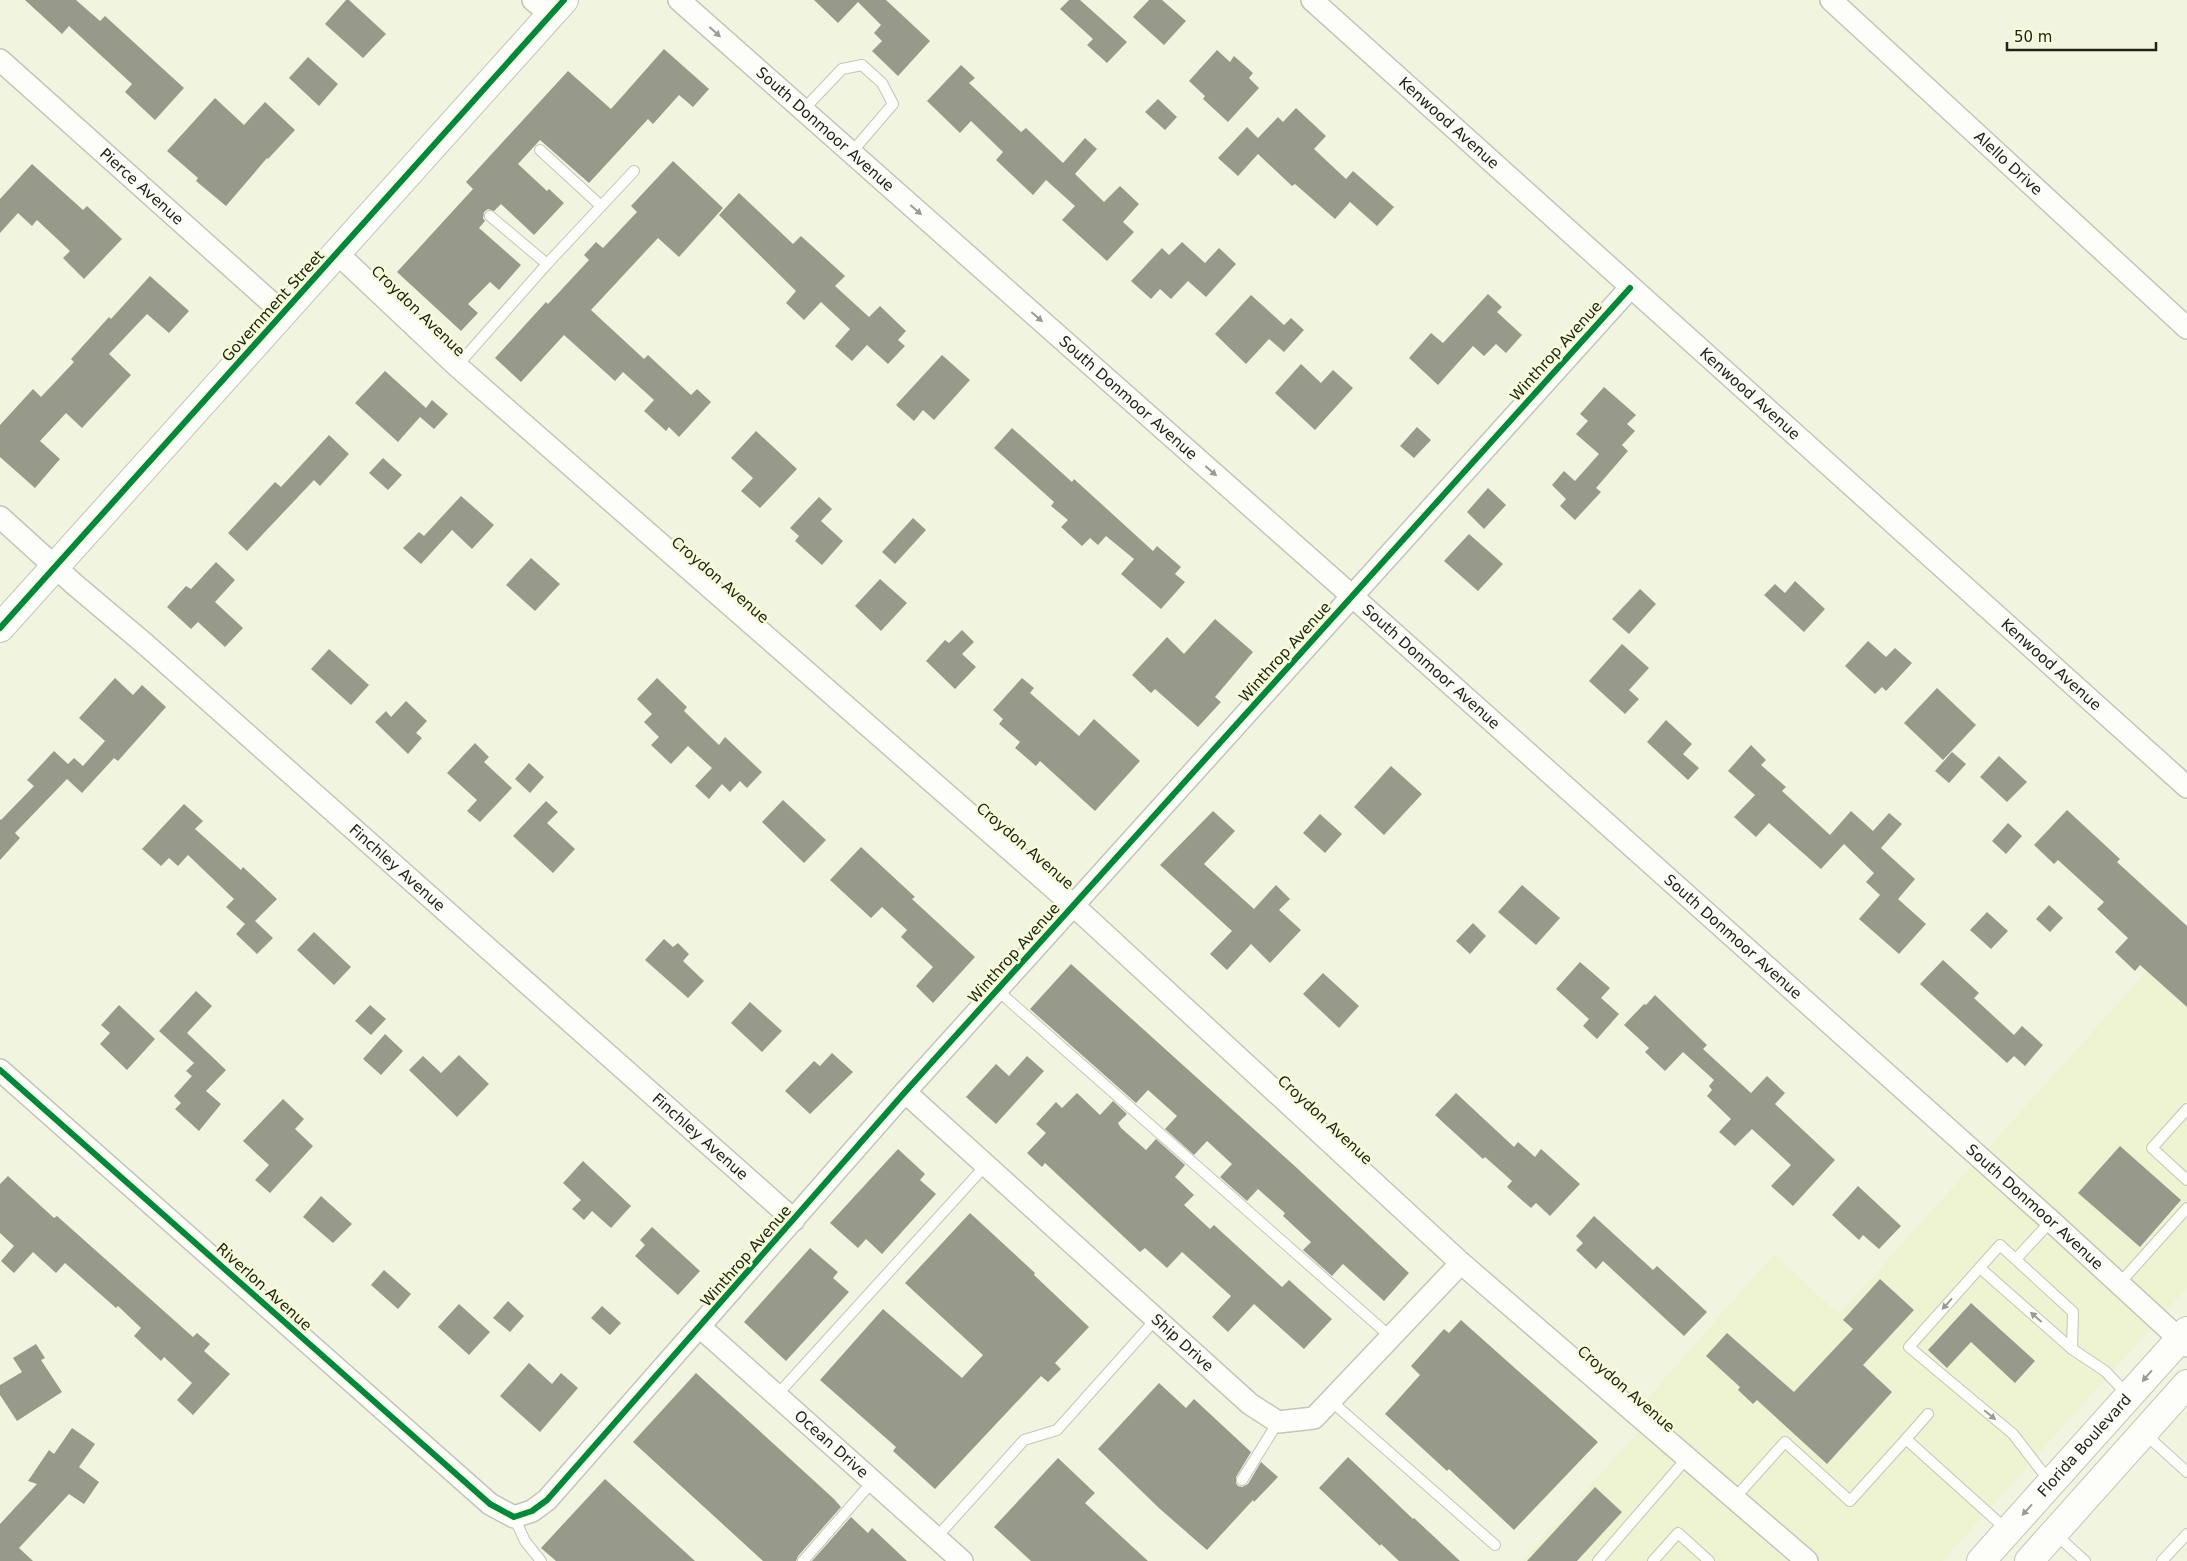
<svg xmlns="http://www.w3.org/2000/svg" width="2187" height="1561" viewBox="0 0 2187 1561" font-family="'DejaVu Sans',sans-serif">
  <rect width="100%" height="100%" fill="#f1f5e0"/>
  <g fill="#eef4d2">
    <polygon points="2187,926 2187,1288 1943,1561 1817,1561 1644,1402 1774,1254 1839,1314"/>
    <polygon points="1641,1429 1787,1561 1522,1561"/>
  </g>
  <g fill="#979a8b">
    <polygon points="25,0 76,0 100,21 105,16 184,88 155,120 125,92 132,84 69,26 62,34"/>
    <polygon points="346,0 349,0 386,34 363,58 325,24"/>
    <polygon points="814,0 886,0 930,41 898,76 872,51 882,41 874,33 881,25 858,2 838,23"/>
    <polygon points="1069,0 1080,0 1127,42 1107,63 1087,45 1093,39 1060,9"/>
    <polygon points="1149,0 1162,0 1186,21 1164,45 1133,17"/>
    <polygon points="664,49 709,89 693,107 679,95 653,124 648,119 589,183 540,140 518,164 547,191 549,189 564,203 534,235 501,204 494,211 488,209 484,212 483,218 485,221 479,228 521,265 499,290 490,282 468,304 478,313 461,331 397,272 473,189 466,182 568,71 611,109"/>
    <polygon points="1217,50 1230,62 1234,56 1253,73 1249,78 1259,88 1228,122 1203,99 1205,96 1189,81"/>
    <polygon points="308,57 338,84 319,106 289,78"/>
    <polygon points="961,65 975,78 969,83 1021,132 1026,128 1063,163 1085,138 1097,149 1075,174 1104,202 1120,186 1139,204 1123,222 1134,232 1107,261 1062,220 1075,206 1046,180 1033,195 996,160 1003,152 971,121 960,133 927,101"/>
    <polygon points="215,98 244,125 265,102 295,130 268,159 267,158 226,206 196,181 198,178 167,151"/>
    <polygon points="1158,99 1177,117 1165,130 1145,112"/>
    <polygon points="1296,108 1326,136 1314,149 1346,179 1353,171 1394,207 1377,226 1350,202 1335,219 1295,184 1292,186 1258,154 1238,176 1218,158 1247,127 1258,138 1278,117 1283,122"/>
    <polygon points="673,161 723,208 679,257 658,238 591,310 644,359 648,355 691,395 697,389 711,402 679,437 669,427 666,431 644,411 654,400 623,372 615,381 564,335 521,382 495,358 546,302 548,304 589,260 584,255 596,242 603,248 637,212 631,206"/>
    <polygon points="32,164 83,210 87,206 122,239 84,279 63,258 70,251 37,220 32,226 18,213 0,233 0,199"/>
    <polygon points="739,193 793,244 801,236 845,276 835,286 869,317 880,306 906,331 898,340 905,346 888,364 867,345 852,361 835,346 850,329 821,302 804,320 786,303 796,291 719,215"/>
    <polygon points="1182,242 1205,263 1219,248 1236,264 1206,297 1188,281 1171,299 1160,289 1151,299 1131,281 1162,248 1169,255"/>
    <polygon points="150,276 189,311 169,333 147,314 109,354 131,375 82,428 66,413 40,441 60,459 35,488 0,457 0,425 33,389 41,397 74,362 71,359 109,317 111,319"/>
    <polygon points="1488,294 1502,307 1497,312 1522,335 1506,353 1496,344 1484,356 1473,346 1438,385 1409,358 1431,333 1443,343"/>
    <polygon points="1251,295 1284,325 1291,318 1304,330 1284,352 1269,339 1246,364 1215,334"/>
    <polygon points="942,355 970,380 934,420 923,410 914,421 896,405"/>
    <polygon points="1301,364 1321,383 1333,370 1353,388 1315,430 1275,393"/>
    <polygon points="385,371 426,408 432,400 448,414 434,429 420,417 398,442 355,403"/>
    <polygon points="1604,387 1636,415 1627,424 1635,431 1622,445 1628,451 1596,488 1601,492 1575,520 1560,506 1566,499 1552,485 1564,471 1575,481 1599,454 1576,434 1588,421 1580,414"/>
    <polygon points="1417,427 1431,440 1414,458 1400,446"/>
    <polygon points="1012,428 1072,482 1074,479 1153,551 1157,546 1181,567 1175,574 1185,582 1161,609 1121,574 1134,559 1106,536 1098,545 1090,538 1082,546 1061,527 1068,520 1051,506 1054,502 994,448"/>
    <polygon points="756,431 797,469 760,508 741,491 753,478 731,458"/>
    <polygon points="329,435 349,454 320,486 314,480 247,551 228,533 275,482 281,487"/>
    <polygon points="383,458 402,475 388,490 369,473"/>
    <polygon points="1488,488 1506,505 1484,529 1467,512"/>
    <polygon points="461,496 494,525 472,549 452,530 421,564 403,548 419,532 424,536"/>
    <polygon points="819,497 832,509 821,521 843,541 822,565 795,541 799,536 790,528"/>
    <polygon points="913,518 926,530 895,564 882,552"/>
    <polygon points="1469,534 1503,564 1478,591 1444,561"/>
    <polygon points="531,558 560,584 535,611 506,585"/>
    <polygon points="216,562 235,580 215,602 243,628 225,647 198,622 191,629 167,607 186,586 191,589"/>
    <polygon points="880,579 907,603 881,631 855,606"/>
    <polygon points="1795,581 1825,609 1804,632 1764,595 1775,584 1785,593"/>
    <polygon points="1640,589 1656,604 1629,634 1612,619"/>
    <polygon points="1215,619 1253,652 1215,697 1221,702 1198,727 1155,689 1151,693 1132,675 1167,637 1184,654"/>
    <polygon points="962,630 974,642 962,654 976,667 955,689 926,661 945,640 949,643"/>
    <polygon points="1868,641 1886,657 1895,648 1912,663 1886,691 1882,687 1875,694 1845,666"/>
    <polygon points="1622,644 1649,668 1629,690 1639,699 1625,714 1589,681"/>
    <polygon points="329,649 369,685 351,705 311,669"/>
    <polygon points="115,678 133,695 142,685 166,707 118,761 114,758 82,793 67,779 15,833 20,838 0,860 0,819 1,820 34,786 27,780 54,751 68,764 74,758 83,766 105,741 79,718"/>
    <polygon points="657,678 687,707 684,711 719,745 725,737 762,772 747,788 740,781 730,792 722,784 709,799 695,786 712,768 688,746 671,764 651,745 659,737 644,722 652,714 637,699"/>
    <polygon points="1022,678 1034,688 1030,693 1079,736 1094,719 1140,761 1095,811 1040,761 1036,766 1015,748 1020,742 999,724 1003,719 993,710"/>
    <polygon points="1937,688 1976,725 1943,760 1904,723"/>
    <polygon points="406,701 427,721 416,733 422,738 408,754 375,722 386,711 391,717"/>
    <polygon points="1666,720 1692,744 1683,754 1699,768 1688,780 1647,742"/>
    <polygon points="475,743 489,757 484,762 512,788 480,822 467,811 477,800 447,773"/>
    <polygon points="1751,745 1766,760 1761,765 1786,787 1782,791 1830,835 1851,811 1873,831 1889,813 1902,824 1881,848 1915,879 1898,899 1926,924 1899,954 1859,919 1880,895 1866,882 1874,873 1844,844 1821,869 1769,823 1756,837 1734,817 1755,795 1728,771"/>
    <polygon points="1952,752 1966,764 1949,783 1935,771"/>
    <polygon points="1999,756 2027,782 2007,802 1980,777"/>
    <polygon points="529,763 544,777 530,793 515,779"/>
    <polygon points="1391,766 1422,794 1384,835 1354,807"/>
    <polygon points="783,800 826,840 804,863 762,822"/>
    <polygon points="546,801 558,812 547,823 575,849 553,873 513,836"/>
    <polygon points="184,804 203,821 195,829 241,870 243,867 277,899 255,921 273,938 257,954 236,934 245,924 226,907 234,899 188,855 178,866 169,858 161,866 142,849"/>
    <polygon points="2067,810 2120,859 2117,862 2187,926 2187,1007 2140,965 2135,971 2115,952 2128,938 2097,909 2104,902 2058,860 2054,864 2034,845"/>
    <polygon points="1213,811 1235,831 1204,864 1254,909 1276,885 1290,899 1279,910 1301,930 1270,963 1251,944 1227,970 1210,954 1232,931 1160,865"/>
    <polygon points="1320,814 1342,834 1325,853 1303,833"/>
    <polygon points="2008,823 2022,836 2006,854 1992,841"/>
    <polygon points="861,847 915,897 912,899 975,957 933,1003 916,986 933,967 901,937 907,930 882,907 871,918 830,880"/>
    <polygon points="1522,885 1560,918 1536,945 1498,912"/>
    <polygon points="2049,905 2063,918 2050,932 2036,919"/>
    <polygon points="1987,912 2008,931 1991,949 1970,930"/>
    <polygon points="1473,923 1486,936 1470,954 1456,941"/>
    <polygon points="314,932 351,967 334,985 297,950"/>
    <polygon points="664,939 673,947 678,943 689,954 683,961 704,981 688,998 645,960"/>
    <polygon points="1943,960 1979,993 1974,998 2014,1035 2022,1026 2043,1045 2025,1066 2014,1056 2007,1063 1920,984"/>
    <polygon points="1580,962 1610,988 1601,998 1619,1014 1597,1039 1583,1026 1589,1019 1556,989"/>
    <polygon points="1071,964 1298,1169 1409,1273 1384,1301 1343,1264 1332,1276 1303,1250 1311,1242 1283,1216 1285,1213 1258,1189 1247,1201 1220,1177 1232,1164 1207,1141 1194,1155 1165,1129 1177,1116 1148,1090 1136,1103 1030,1009"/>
    <polygon points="1323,973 1359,1006 1339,1028 1303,994"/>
    <polygon points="196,991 212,1006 187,1033 226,1070 206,1091 221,1104 199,1131 175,1109 181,1103 174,1096 192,1076 186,1071 194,1063 159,1031"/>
    <polygon points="1655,995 1707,1045 1703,1049 1751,1093 1767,1076 1785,1093 1775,1104 1835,1160 1793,1206 1771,1186 1791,1165 1752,1129 1735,1146 1719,1132 1731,1119 1707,1096 1712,1090 1709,1086 1714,1080 1683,1052 1665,1071 1645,1052 1649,1048 1624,1025 1644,1004 1646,1005"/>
    <polygon points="750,1002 782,1031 762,1052 731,1023"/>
    <polygon points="119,1005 155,1039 127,1070 100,1044 110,1033 101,1025"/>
    <polygon points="370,1005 386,1019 371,1035 355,1021"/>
    <polygon points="385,1034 403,1051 381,1075 363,1059"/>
    <polygon points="832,1053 853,1072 810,1114 785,1091 814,1061 820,1066"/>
    <polygon points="459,1055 489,1084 457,1117 409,1070 423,1056 441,1073"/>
    <polygon points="1027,1056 1044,1071 996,1124 966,1097 996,1064 1009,1076"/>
    <polygon points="1077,1093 1100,1115 1113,1101 1127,1114 1118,1123 1121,1128 1146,1150 1156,1139 1185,1165 1175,1177 1194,1195 1184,1205 1210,1229 1214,1225 1282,1287 1289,1280 1332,1319 1304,1349 1254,1304 1228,1332 1212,1317 1231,1296 1182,1252 1167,1268 1145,1248 1140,1252 1045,1163 1042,1167 1027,1153 1046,1133 1036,1124 1056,1102 1062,1108"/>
    <polygon points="1456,1093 1514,1147 1518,1142 1535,1157 1541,1149 1580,1184 1550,1216 1536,1203 1531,1208 1507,1187 1512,1181 1485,1157 1483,1159 1435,1115"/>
    <polygon points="283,1099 304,1119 295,1129 313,1146 270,1193 255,1180 269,1165 243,1141"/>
    <polygon points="2120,1146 2181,1200 2140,1247 2078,1193"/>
    <polygon points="898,1149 925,1174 920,1180 936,1194 882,1254 866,1239 858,1248 830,1223"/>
    <polygon points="583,1161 631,1206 611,1228 592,1211 584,1220 572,1209 581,1200 563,1183"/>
    <polygon points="8,1176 54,1218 57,1216 193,1337 197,1333 210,1344 204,1351 230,1374 193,1415 177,1400 192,1383 164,1357 161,1361 134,1336 141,1328 118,1306 116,1308 65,1263 56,1273 33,1252 14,1273 1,1261 14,1246 0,1233 0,1184"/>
    <polygon points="1858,1186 1901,1226 1879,1249 1863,1235 1859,1240 1832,1215"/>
    <polygon points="321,1196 352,1224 333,1243 303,1217"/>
    <polygon points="970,1213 1035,1273 1034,1275 1089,1327 1055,1363 1061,1369 1048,1382 1041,1376 935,1489 893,1451 896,1447 820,1380 883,1309 962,1378 983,1355 905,1283"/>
    <polygon points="1594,1216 1653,1270 1657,1266 1707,1312 1684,1336 1603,1261 1596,1269 1576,1250 1583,1243 1576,1236"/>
    <polygon points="652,1227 700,1271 678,1295 635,1256 645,1245 640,1240"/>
    <polygon points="810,1248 838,1272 833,1278 849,1292 786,1361 744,1322"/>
    <polygon points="384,1270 411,1294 398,1309 371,1285"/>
    <polygon points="1880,1279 1914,1310 1863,1365 1892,1392 1827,1464 1757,1400 1753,1404 1738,1390 1740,1387 1706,1356 1727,1333 1794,1392 1853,1329 1843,1320"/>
    <polygon points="508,1301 524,1316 510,1332 493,1318"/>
    <polygon points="1971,1303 2035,1361 2015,1383 1971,1342 1947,1368 1928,1350"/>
    <polygon points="459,1304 490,1332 469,1355 438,1327"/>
    <polygon points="602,1306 621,1323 610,1335 591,1318"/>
    <polygon points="1461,1320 1598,1442 1514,1530 1449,1469 1447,1471 1385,1414 1420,1375 1411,1366 1444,1329 1449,1333"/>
    <polygon points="36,1344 45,1358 41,1360 62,1392 17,1421 0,1395 0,1385 22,1372 13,1358"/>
    <polygon points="529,1363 552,1384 561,1373 578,1388 540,1432 500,1396"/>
    <polygon points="696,1373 834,1499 841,1507 798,1556 796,1561 763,1561 633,1442"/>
    <polygon points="1159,1383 1186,1408 1194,1399 1251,1452 1236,1477 1236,1483 1238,1486 1242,1487 1248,1484 1261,1462 1278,1477 1254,1502 1253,1500 1207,1550 1160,1509 1098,1449"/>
    <polygon points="72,1428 95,1444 79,1467 99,1482 84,1504 69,1494 19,1548 33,1561 0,1561 0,1524 37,1484 28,1481 49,1450 54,1454"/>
    <polygon points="1348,1457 1413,1519 1414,1518 1460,1561 1399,1561 1381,1544 1380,1546 1319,1488"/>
    <polygon points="1058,1458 1095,1493 1085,1503 1148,1561 1031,1561 994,1527"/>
    <polygon points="605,1479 695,1561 556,1561 541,1548"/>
    <polygon points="1595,1487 1622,1512 1577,1561 1527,1561"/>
    <polygon points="851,1517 868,1533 872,1528 907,1561 812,1561"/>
  </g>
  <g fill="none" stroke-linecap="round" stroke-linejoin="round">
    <g stroke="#c3c6b6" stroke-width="12">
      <g id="lane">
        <polyline points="803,110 842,69 862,65 882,83 893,104 851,153"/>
        <polyline points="540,150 601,206"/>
        <polyline points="490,216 547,264"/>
        <polyline points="457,366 547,264 634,171"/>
        <polyline points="997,990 1392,1338"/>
        <polyline points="2187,1109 2152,1148 2187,1180"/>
        <polyline points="2016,1259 2051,1221"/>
        <polyline points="1980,1268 2072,1349 2105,1371 2129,1396"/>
        <polyline points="2119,1284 2187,1208"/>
        <polyline points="777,1395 986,1165"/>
        <polyline points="1331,1401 1495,1545"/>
        <polyline points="2144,1433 2187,1472"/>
        <polyline points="1906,1439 1928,1414"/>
        <polyline points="1242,1480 1278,1422"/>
        <polyline points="2050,1482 2013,1434 1909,1347 2000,1245 2073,1312 2072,1349"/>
        <polyline points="1734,1499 1785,1442 1850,1501 1906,1439 2007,1530"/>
        <polyline points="514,1517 525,1541 541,1561"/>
        <polyline points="2054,1533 2085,1561"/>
        <polyline points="936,1538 1024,1440 1057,1430 1156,1319"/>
        <polyline points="803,1561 873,1481"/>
        <polyline points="1598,1561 1687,1458"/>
        <polyline points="1653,1561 1678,1533 1709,1561"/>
        <polyline points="2162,1561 2187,1534"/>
      </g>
    </g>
    <g stroke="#c3c6b6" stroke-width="24">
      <g id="street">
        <polyline points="533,0 551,15"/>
        <path id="s1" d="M679 0 1352 596 2051 1221 2187 1346"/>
        <path id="s2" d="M1312 0 2187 787"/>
        <path id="s3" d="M1831 0 2187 328"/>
        <path id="s4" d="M0 60 283 313"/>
        <polyline points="337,253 457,366 1073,905 1461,1263 1807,1561"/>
        <path id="s5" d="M0 517 74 584 145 644 794 1220"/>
        <polyline points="0,1070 490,1504 514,1517 532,1511 547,1500 905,1092 1630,288"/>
        <path id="s6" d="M905 1092 1250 1404 1278 1422 1314 1418 1461 1263"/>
        <path id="s7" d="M700 1327 962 1561"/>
      </g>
    </g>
    <g stroke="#c3c6b6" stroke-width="30">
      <polyline id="secondary" points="0,628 564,0"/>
    </g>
    <g stroke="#c3c6b6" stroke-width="30">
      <g id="primary">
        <path id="s8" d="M1981 1561 2187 1331"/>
        <polyline points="2029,1561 2187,1384"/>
      </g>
    </g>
    <use href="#lane" stroke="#fdfefa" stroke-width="10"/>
    <use href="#street" stroke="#fdfefa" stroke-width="21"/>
    <use href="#secondary" stroke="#fdfefa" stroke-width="28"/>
    <use href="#primary" stroke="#fdfefa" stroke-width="28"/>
    <g stroke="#f6fdd8" stroke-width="9">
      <g id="cycleway">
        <polyline points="0,628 564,0"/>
        <polyline points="0,1070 490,1504 514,1517 532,1511 547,1500 905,1092 1630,288"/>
      </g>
    </g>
    <use href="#cycleway" stroke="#00873e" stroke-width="6"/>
  </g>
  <defs><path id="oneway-solid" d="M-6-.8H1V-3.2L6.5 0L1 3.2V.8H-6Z" transform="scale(1.25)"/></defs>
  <g fill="#9a9b93">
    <use href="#oneway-solid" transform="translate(715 32) rotate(42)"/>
    <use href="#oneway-solid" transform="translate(916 210) rotate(41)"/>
    <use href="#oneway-solid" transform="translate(1037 317) rotate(41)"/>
    <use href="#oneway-solid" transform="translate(1211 471) rotate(41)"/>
    <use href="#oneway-solid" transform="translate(1947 1304) rotate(132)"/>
    <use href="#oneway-solid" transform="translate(2036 1317) rotate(-139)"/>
    <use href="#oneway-solid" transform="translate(2147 1376) rotate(131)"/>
    <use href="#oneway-solid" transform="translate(1990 1415) rotate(40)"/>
    <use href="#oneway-solid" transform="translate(2027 1510) rotate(132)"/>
  </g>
  <g text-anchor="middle" stroke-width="5" stroke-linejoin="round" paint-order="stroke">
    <g font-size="15" fill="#212316" stroke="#f6fdd8">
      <text dy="5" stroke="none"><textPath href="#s2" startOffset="184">Kenwood Avenue</textPath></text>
      <text dy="5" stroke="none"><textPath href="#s1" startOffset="195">South Donmoor Avenue</textPath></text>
      <text dy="5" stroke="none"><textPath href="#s3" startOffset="241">Alello Drive</textPath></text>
      <text dy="5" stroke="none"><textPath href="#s4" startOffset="190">Pierce Avenue</textPath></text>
      <text transform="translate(273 306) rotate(-48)" y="5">Government Street</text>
      <text transform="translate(418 311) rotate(44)" y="5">Croydon Avenue</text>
      <text transform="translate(1556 351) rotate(-48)" y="5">Winthrop Avenue</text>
      <text dy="5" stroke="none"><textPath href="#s2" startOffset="589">Kenwood Avenue</textPath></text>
      <text dy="5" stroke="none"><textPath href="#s1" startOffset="600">South Donmoor Avenue</textPath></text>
      <text transform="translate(720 580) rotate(41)" y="5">Croydon Avenue</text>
      <text transform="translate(1285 652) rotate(-48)" y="5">Winthrop Avenue</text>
      <text dy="5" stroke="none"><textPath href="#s2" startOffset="994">Kenwood Avenue</textPath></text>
      <text dy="5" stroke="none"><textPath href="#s1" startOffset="1005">South Donmoor Avenue</textPath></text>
      <text transform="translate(1025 846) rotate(41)" y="5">Croydon Avenue</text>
      <text dy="5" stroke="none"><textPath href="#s5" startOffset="530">Finchley Avenue</textPath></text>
      <text dy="5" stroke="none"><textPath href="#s1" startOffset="1410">South Donmoor Avenue</textPath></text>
      <text transform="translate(1014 953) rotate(-48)" y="5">Winthrop Avenue</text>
      <text transform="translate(1325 1120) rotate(43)" y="5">Croydon Avenue</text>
      <text dy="5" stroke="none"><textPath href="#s5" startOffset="935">Finchley Avenue</textPath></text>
      <text dy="5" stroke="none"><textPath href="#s1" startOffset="1815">South Donmoor Avenue</textPath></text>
      <text transform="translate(746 1256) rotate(-49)" y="5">Winthrop Avenue</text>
      <text transform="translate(264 1287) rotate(42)" y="5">Riverlon Avenue</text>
      <text dy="5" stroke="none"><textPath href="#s6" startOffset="374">Ship Drive</textPath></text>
      <text transform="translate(1626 1389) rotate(41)" y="5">Croydon Avenue</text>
      <text dy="5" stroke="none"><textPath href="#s7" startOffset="176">Ocean Drive</textPath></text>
      <text dy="5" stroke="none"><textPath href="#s8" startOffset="155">Florida Boulevard</textPath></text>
    </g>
  </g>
  <path d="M2007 42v8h149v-8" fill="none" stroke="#212316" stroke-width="2.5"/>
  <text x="2014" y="42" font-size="15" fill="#212316" stroke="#f6fdd8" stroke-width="4" paint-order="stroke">50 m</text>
</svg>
